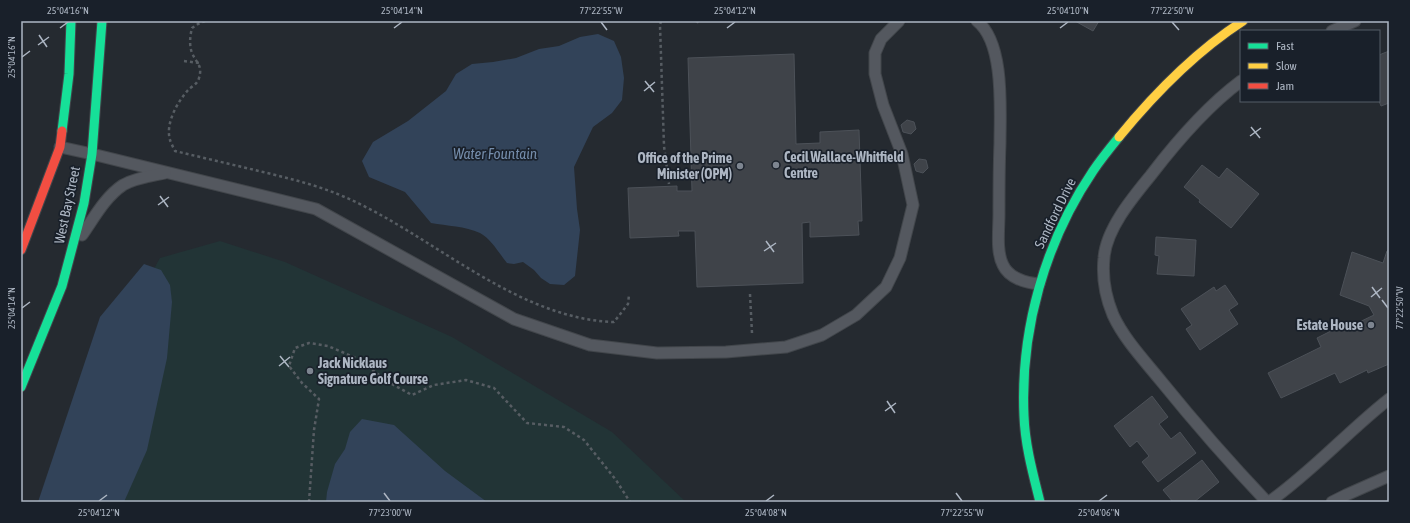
<svg xmlns="http://www.w3.org/2000/svg" width="1410" height="523" viewBox="0 0 1410 523" font-family="'Asap Condensed',sans-serif">
  <rect width="100%" height="100%" fill="#252a30"/>
  <polygon fill="#223436" points="220,241 285,262 452,337 612,432 686,502 66,502 130,312 160,258"/>
  <g fill="#324359">
    <path d="M598 34 614 41 621 57 624 78 622 100 612 113 593 127 574 167 577 209 580 230 575 276 564 285 550 284 541 278 534 270 523 262 514 264 507 263C499 253 491 239 480 233 465 226 447 226 431 223L405 192 369 177 362 161 373 142 408 121 446 91 456 74 472 64 493 62 516 58 539 49 559 46 580 37Z"/>
    <polygon points="144,264 161,270 170,285 172,302 167,358 147,450 124,502 38,502 100,317"/>
    <polygon points="362,419 394,425 445,471 487,502 326,502 327,492 335,464 345,449 350,432"/>
  </g>
  <g fill="#3f4349" stroke="#4c5158">
    <polygon points="1075,21 1099,21 1093,31"/>
    <polygon points="1389,51 1389,103 1381,106 1379,101 1379,55"/>
    <polygon points="794,54 796,144 820,143 820,132 859,130 862,221 858,221 859,235 810,237 810,222 802,223 803,283 697,287 695,231 678,231 679,236 630,238 628,188 677,186 677,191 692,191 688,58"/>
    <polygon points="907,120 914,122 916,129 911,134 903,132 901,125"/>
    <polygon points="919,159 926,160 928,168 923,173 916,171 914,164"/>
    <polygon points="1202,165 1219,178 1227,168 1259,194 1231,228 1199,202 1200,200 1184,187"/>
    <polygon points="1156,237 1196,240 1194,276 1157,274 1159,256 1155,255"/>
    <polygon points="1389,250 1389,364 1368,373 1367,370 1340,383 1335,373 1281,398 1268,373 1321,347 1317,338 1347,323 1349,327 1374,315 1369,306 1340,295 1352,252 1383,263 1387,251"/>
    <polygon points="1225,285 1238,304 1229,310 1238,324 1200,350 1186,329 1192,325 1181,309 1214,287 1216,291"/>
    <polygon points="1152,396 1168,417 1159,424 1171,439 1180,432 1196,453 1158,482 1142,462 1149,456 1137,441 1130,447 1114,426"/>
    <polygon points="1202,460 1219,482 1194,502 1173,502 1163,490"/>
  </g>
  <g fill="none" stroke-linecap="round" stroke-linejoin="round">
    <g stroke="#42464b" stroke-width="13">
      <g id="lane">
        <path d="M977 21C1005 43 1000 111 1000 143 999 167 999 190 999 214 999 229 996 252 1003 265 1009 278 1026 283 1039 284"/>
        <polyline points="1332,31 1355,21"/>
        <path d="M1241 81C1206 107 1177 141 1151 175 1133 197 1106 229 1104 258 1102 277 1106 298 1113 315 1124 339 1144 360 1161 381 1195 423 1230 463 1267 502"/>
        <polyline points="60,147 92,154 316,209 514,319 590,345 657,353 726,352 786,347 822,335 856,315 886,287 900,258 913,205 902,154 883,105 875,74 875,53 881,39 899,21"/>
        <path d="M82 235C94 218 105 197 123 185 135 178 151 176 165 173"/>
        <path d="M1269 502C1313 471 1347 432 1389 399"/>
        <polyline points="1332,502 1346,495 1389,476"/>
      </g>
    </g>
    <g stroke="#42464b" stroke-width="11">
      <g id="fast">
        <polyline points="62,131 69,74 71,21"/>
        <polyline points="21,387 62,286 84,203 92,154 102,21"/>
        <path d="M1040 502C1033 474 1025 445 1024 416 1020 330 1045 242 1093 171 1101 159 1110 148 1119 137"/>
      </g>
    </g>
    <g stroke="#42464b" stroke-width="11">
      <path id="slow" d="M1119 137C1155 93 1195 52 1243 21"/>
    </g>
    <g stroke="#42464b" stroke-width="11">
      <polyline id="jam" points="21,250 60,147 62,131"/>
    </g>
    <g stroke="#575d63" stroke-width="2.5" stroke-dasharray="3 3" stroke-linecap="butt">
      <path d="M205 21 198 24 192 28C190 36 189 45 192 53 196 63 203 65 199 78 198 83 193 86 189 89 178 101 165 123 170 140 171 143 173 147 175 151 204 158 234 165 263 172 292 179 320 186 347 198 433 236 517 319 614 322L628 304 629 295"/>
      <polyline points="661,21 660,25 664,146 669,184"/>
      <polyline points="696,21 701,24"/>
      <polyline points="184,61 199,63"/>
      <polyline points="750,294 752,333"/>
      <polyline points="309,502 314,430 319,399 302,383 289,366 295,348 309,343 328,346 356,358 390,383 412,395 434,385 466,380 494,388 527,423 564,427 584,440 616,480 630,502"/>
    </g>
    <use href="#lane" stroke="#54585f" stroke-width="11"/>
    <use href="#fast" stroke="#16e098" stroke-width="9"/>
    <use href="#slow" stroke="#ffcf43" stroke-width="9"/>
    <use href="#jam" stroke="#f24e42" stroke-width="9"/>
  </g>
  <path fill="none" stroke="#adb6c3" stroke-width="1.5" d="M601 22 607 30M1172 22 1179 30M60 28 68 22M394 28 402 22M727 28 735 22M1060 28 1068 22M39 35 47 47M38 45 49 37M22 57 30 51M645 81 654 92M644 91 655 82M1251 127 1260 138M1250 136 1261 128M160 196 168 207M158 205 169 197M766 241 774 252M764 251 776 243M1372 287 1380 298M1371 297 1382 288M1382 300 1388 308M22 308 30 302M280 356 289 367M279 366 290 357M887 401 895 413M885 411 896 403M384 493 390 501M956 493 962 501M99 501 107 495M766 501 774 495M1099 501 1107 495"/>
  <g fill="#7d8590" stroke="#19202a" stroke-width="1.5">
    <circle cx="776" cy="165" r="4"/>
    <circle cx="740" cy="166" r="4"/>
    <circle cx="1371" cy="325" r="4"/>
    <circle cx="310" cy="371" r="4"/>
  </g>
  <g text-anchor="middle" stroke-width="3.5" stroke-linejoin="round" paint-order="stroke">
    <g font-size="14" font-weight="bold" fill="#adb6c3" stroke="#19202a" text-anchor="start">
      <text x="784" y="162">Cecil Wallace-Whitfield<tspan x="784" dy="16">Centre</tspan></text>
      <text x="732" y="163" text-anchor="end">Office of the Prime<tspan x="732" dy="16">Minister (OPM)</tspan></text>
      <text x="1363" y="330" text-anchor="end">Estate House</text>
      <text x="318" y="368">Jack Nicklaus<tspan x="318" dy="16">Signature Golf Course</tspan></text>
    </g>
    <g font-size="14" fill="#adb6c3" stroke="#19202a">
      <text transform="translate(67 205) rotate(-78)" y="5">West Bay Street</text>
      <text transform="translate(1055 213) rotate(-64)" y="5">Sandford Drive</text>
    </g>
    <g font-size="15" font-style="italic" fill="#758dab" stroke="#19202a">
      <text x="495" y="159">Water Fountain</text>
    </g>
  </g>
  <rect width="1410" height="523" fill="none" stroke="#19202a" stroke-width="44"/>
  <rect x="1240" y="30" width="140" height="72" fill="#19202a" stroke="#545c67"/>
  <rect x="1248" y="43" width="20" height="6" fill="#16e098" stroke="#545c67"/>
  <text x="1276" y="50" font-size="12" fill="#adb6c3">Fast</text>
  <rect x="1248" y="63" width="20" height="6" fill="#ffcf43" stroke="#545c67"/>
  <text x="1276" y="70" font-size="12" fill="#adb6c3">Slow</text>
  <rect x="1248" y="83" width="20" height="6" fill="#f24e42" stroke="#545c67"/>
  <text x="1276" y="90" font-size="12" fill="#adb6c3">Jam</text>
  <rect x="22" y="22" width="1366" height="479" fill="none" stroke="#adb6c3" stroke-width="1.5"/>
  <g font-size="10" text-anchor="middle" fill="#adb6c3">
    <text x="68" y="14">25°04'16"N</text>
    <text x="402" y="14">25°04'14"N</text>
    <text x="601" y="14">77°22'55"W</text>
    <text x="735" y="14">25°04'12"N</text>
    <text x="1068" y="14">25°04'10"N</text>
    <text x="1172" y="14">77°22'50"W</text>
    <text transform="translate(11 57) rotate(-90)" y="4">25°04'16"N</text>
    <text transform="translate(1399 308) rotate(-90)" y="4">77°22'50"W</text>
    <text transform="translate(11 308) rotate(-90)" y="4">25°04'14"N</text>
    <text x="99" y="516">25°04'12"N</text>
    <text x="390" y="516">77°23'00"W</text>
    <text x="766" y="516">25°04'08"N</text>
    <text x="962" y="516">77°22'55"W</text>
    <text x="1099" y="516">25°04'06"N</text>
  </g>
</svg>
